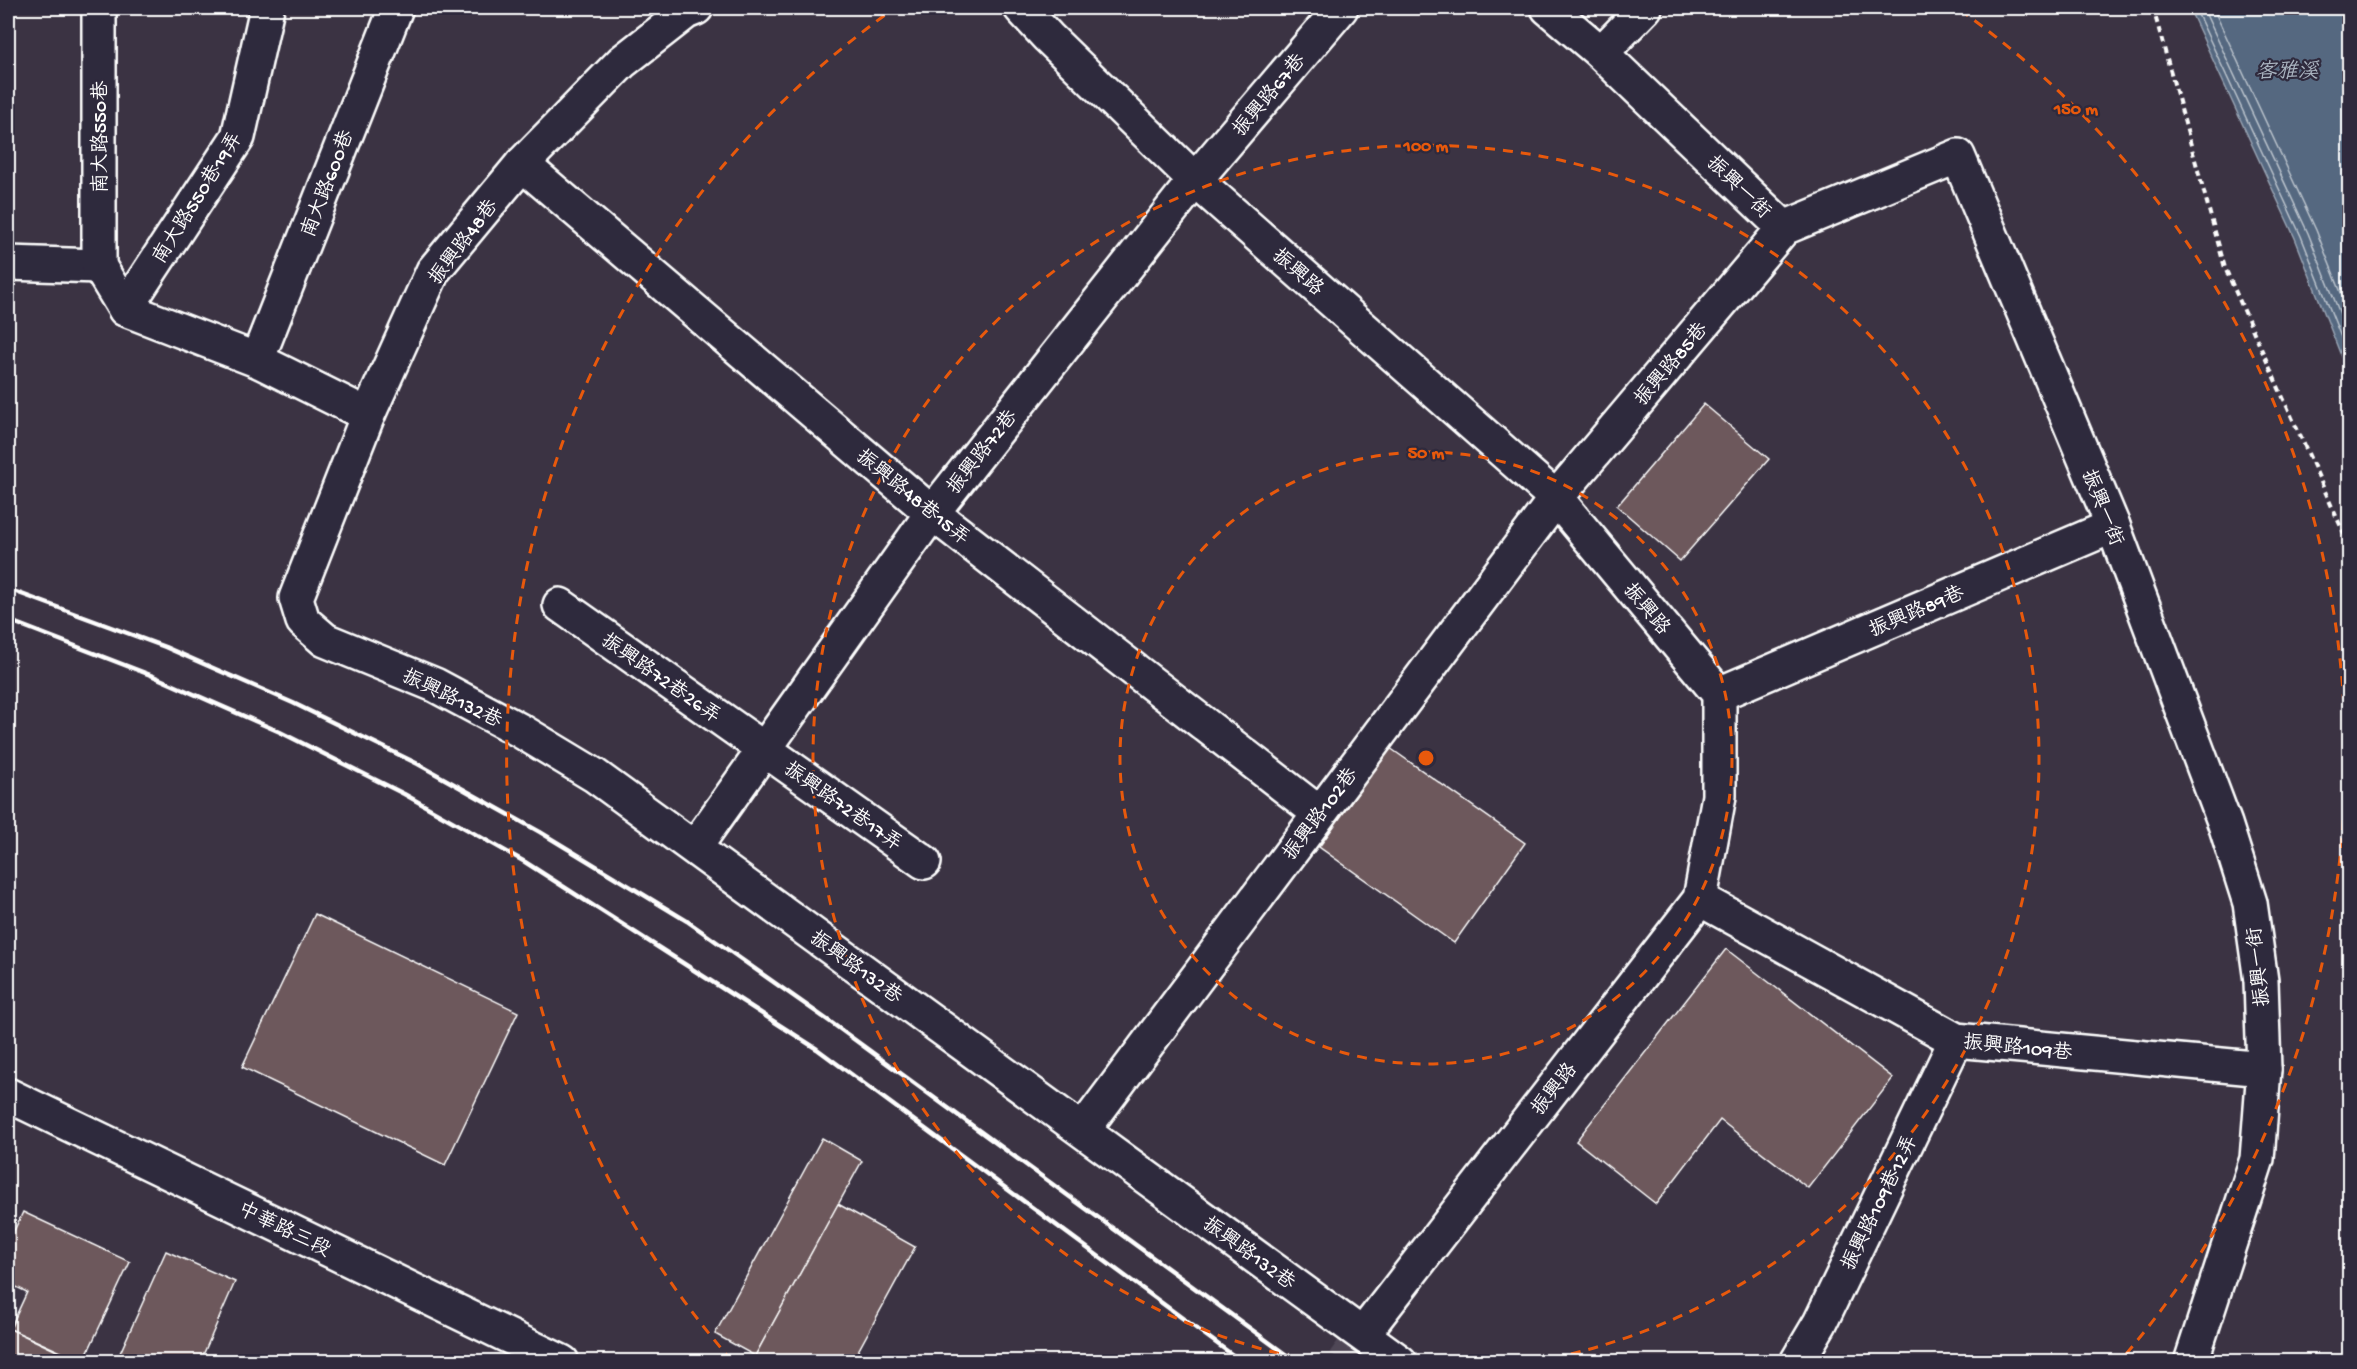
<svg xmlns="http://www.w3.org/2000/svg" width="2357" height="1369" viewBox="0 0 2357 1369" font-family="'Gochi Hand','LXGW WenKai TC',sans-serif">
  <rect width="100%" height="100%" fill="#3b3343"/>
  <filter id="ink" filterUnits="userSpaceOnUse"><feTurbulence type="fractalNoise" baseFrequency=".0167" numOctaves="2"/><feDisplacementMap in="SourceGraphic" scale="12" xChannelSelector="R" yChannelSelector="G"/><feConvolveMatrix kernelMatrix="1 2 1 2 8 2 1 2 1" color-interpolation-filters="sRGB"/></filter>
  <g filter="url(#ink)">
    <polygon fill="#546880" stroke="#98a4b3" stroke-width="1.5" points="2189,8 2349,8 2349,376 2295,238"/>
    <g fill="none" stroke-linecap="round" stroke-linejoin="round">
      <g stroke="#bbc3cc" stroke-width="1.5">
        <polyline points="2195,8 2301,236 2350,360"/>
        <polyline points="2203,8 2308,233 2350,339"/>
        <polyline points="2213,8 2316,230 2350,315"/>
      </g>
    </g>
    <g fill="#6d585b" stroke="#fff" stroke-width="1.5">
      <polygon points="1704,404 1769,459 1680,561 1617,506"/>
      <polygon points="1390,748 1525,843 1454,943 1319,847"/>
      <polygon points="315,914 518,1012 445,1165 242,1067"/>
      <polygon points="1726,949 1893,1078 1808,1188 1720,1120 1656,1204 1576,1141"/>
      <polygon points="822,1138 862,1161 755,1356 715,1334"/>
      <polygon points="838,1204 915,1247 852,1362 765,1362 755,1356"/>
      <polygon points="23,1212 130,1262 83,1362 10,1329 27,1292 8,1283 8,1235 11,1237"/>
      <polygon points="166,1251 235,1282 200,1362 116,1362"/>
      <polygon points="10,1329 80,1362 8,1362 8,1334"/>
    </g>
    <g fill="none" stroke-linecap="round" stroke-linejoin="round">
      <polyline stroke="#4f4756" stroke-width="33" stroke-dasharray="33 16" stroke-linecap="butt" points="1343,1362 1363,1334"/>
      <g stroke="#fff" stroke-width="38">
        <g id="minor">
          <polyline points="696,8 686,12 622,62 522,164 433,271 368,415 296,598 303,621 325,640 435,685 521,731 594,775 1400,1362"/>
          <polyline points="1021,8 1048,37 1195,180 1556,498 1719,694 1719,796 1700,899 1363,1334"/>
          <polyline points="1548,8 1601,53 1784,228"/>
          <polyline points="1601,53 1645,8"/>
          <polyline points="522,164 932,513 1319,813"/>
          <polyline points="8,263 99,266"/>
          <polyline points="99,266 125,309 257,360 368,415"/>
          <polyline points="99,266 99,8"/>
          <polyline points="125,309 238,137 267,8"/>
          <polyline points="257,360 396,8"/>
          <polyline points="560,605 924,862"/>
          <polyline points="1719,694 2113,526"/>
          <polyline points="695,847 932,513 1195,180 1341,8"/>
          <polyline points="1700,899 1956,1040 2264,1069"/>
          <polyline points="8,1095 562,1362"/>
          <polyline points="1083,1130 1556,498 1784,228 1958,156 2113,526 2225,824 2250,903 2261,981 2264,1069 2257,1159 2191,1362"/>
          <polyline points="1797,1362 1820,1323 1956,1040"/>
        </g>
      </g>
      <polyline stroke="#fff" stroke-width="4" stroke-dasharray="6 4.5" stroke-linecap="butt" points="2153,8 2225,268 2350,547"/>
      <use href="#minor" stroke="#2f2a3d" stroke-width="33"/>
      <g stroke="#fff" stroke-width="4.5">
        <polyline points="8,589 165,647 293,703 418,764 540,832 687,921 829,1021 1296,1362"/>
        <polyline points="8,620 153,676 280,732 404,794 525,862 817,1049 1242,1362"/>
      </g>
    </g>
  </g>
  <g fill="none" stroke="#e8590c" stroke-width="3" stroke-dasharray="10 8">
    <circle cx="1426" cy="758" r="306"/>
    <path d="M1314 1361A613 613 0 1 1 1538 1361"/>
    <path d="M732 1361A919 919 0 0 1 892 10M1960 10A919 919 0 0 1 2120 1361"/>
  </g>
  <g text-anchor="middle" stroke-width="4.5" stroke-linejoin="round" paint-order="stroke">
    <g font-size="20" fill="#fff" stroke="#2f2a3d">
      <text transform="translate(1268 94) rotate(-50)" y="7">振興路67巷</text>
      <text transform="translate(99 137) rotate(-90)" y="7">南大路550巷</text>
      <text transform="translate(326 183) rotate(-69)" y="7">南大路600巷</text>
      <text transform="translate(1740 186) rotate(44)" y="7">振興一街</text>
      <text transform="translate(196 197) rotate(-58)" y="7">南大路550巷19弄</text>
      <text transform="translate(462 241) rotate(-53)" y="7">振興路48巷</text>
      <text transform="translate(1299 271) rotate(41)" y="7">振興路</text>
      <text transform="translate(1670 363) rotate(-50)" y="7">振興路85巷</text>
      <text transform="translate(981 451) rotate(-52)" y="7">振興路72巷</text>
      <text transform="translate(914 496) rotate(39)" y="7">振興路48巷15弄</text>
      <text transform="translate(2104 507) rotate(68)" y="7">振興一街</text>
      <text transform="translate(1648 608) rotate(50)" y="7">振興路</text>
      <text transform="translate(1916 610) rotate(-23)" y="7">振興路89巷</text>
      <text transform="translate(662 677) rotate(35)" y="7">振興路72巷26弄</text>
      <text transform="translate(453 697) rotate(26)" y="7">振興路132巷</text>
      <text transform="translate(844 805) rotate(35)" y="7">振興路72巷17弄</text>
      <text transform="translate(1319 813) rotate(-53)" y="7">振興路102巷</text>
      <text transform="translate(857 966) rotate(36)" y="7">振興路132巷</text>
      <text transform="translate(2257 967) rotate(-96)" y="7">振興一街</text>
      <text transform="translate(2018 1046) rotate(6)" y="7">振興路109巷</text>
      <text transform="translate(1553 1088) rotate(-52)" y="7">振興路</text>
      <text transform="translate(1878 1202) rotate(-64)" y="7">振興路109巷12弄</text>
      <text transform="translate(285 1228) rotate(26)" y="7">中華路三段</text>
      <text transform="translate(1250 1252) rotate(36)" y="7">振興路132巷</text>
    </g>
    <g font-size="21" font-style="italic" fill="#aab4c0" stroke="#2f2a3d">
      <text x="2287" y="77">客雅溪</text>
    </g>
  </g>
  <circle cx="1426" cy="758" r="9" fill="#e8590c" stroke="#2f2a3d" stroke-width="3"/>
  <g font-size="18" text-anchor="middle" font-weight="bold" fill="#e8590c" stroke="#2f2a3d" stroke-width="4.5" stroke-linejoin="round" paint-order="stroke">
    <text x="2076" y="114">150 m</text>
    <text x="1426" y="151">100 m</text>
    <text x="1426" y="458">50 m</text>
  </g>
  <rect width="2357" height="1369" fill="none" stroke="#2f2a3d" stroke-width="30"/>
  <rect x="15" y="15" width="2327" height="1339" fill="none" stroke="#fff" stroke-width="2" filter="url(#ink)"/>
</svg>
